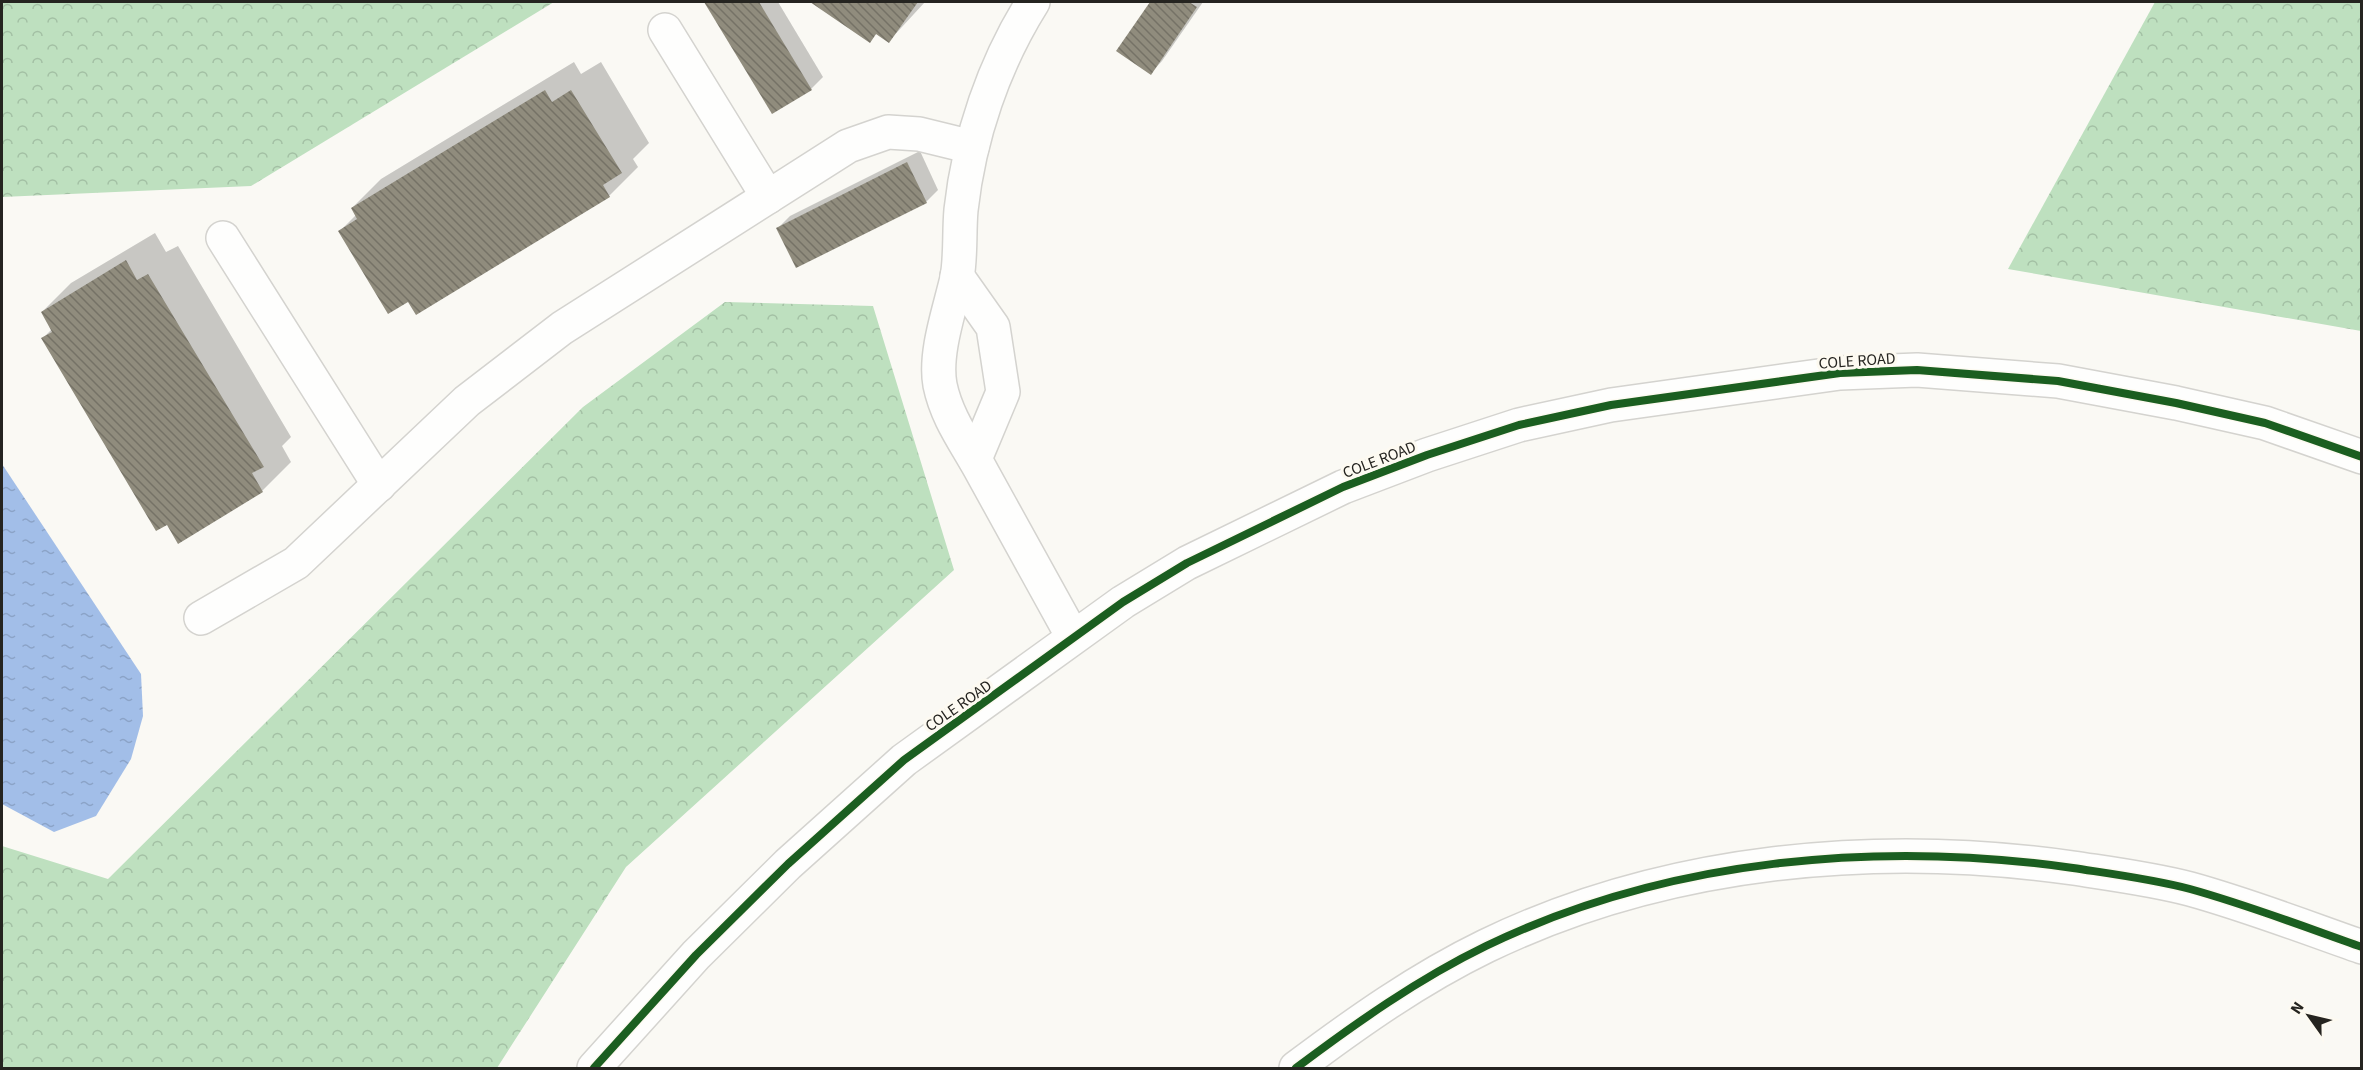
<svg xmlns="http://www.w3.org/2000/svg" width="2363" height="1070" viewBox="0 0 2363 1070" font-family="'Source Sans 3',sans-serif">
  <defs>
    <pattern id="forest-crowns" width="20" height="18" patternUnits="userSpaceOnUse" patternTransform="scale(1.5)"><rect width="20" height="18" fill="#bee0bf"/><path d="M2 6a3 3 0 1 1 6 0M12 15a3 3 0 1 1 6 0" fill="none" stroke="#a3c0a4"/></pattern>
    <pattern id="water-ripples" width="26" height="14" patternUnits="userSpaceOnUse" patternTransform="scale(1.5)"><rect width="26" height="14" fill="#a2bee8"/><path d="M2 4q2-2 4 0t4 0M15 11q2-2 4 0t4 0" fill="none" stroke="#8ba3c7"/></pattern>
    <pattern id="building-back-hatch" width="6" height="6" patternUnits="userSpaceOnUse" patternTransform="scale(1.5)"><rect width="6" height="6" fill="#908c7d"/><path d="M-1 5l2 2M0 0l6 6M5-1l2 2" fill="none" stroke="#757266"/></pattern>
  </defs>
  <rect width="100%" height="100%" fill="#faf9f4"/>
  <g fill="url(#forest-crowns)">
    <polygon points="2,2 554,2 251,186 2,197"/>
    <polygon points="2155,2 2361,2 2361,331 2008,269"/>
    <polygon points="725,302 873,306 954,570 626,867 497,1068 2,1068 2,846 108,879 583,407"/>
  </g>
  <polygon fill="url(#water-ripples)" points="2,464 141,674 143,716 131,759 96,816 54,832 2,804"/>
  <g fill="#0003">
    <polygon points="706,2 778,2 823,77 811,89 773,112"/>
    <polygon points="812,2 925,2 889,41 877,33 870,41"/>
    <polygon points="1152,2 1203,2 1162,61 1151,73 1118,50"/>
    <polygon points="574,62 581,74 601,62 649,143 633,159 638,167 609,196 408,300 340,231 356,215 352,208 381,179"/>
    <polygon points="920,151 938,190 926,202 797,266 778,228 790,216"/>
    <polygon points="155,233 166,252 178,246 291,437 282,446 291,462 262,491 43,338 52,329 42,312 71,283"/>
  </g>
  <g fill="url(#building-back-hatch)">
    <polygon points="704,2 759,2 812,90 772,114"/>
    <polygon points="810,2 918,2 889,43 876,34 870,43"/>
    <polygon points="1150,2 1189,2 1197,7 1151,75 1116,51"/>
    <polygon points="545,90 552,102 571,90 622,173 603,185 610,197 416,315 408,302 388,314 338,231 357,219 351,208"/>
    <polygon points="907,162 927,203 796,268 776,228"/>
    <polygon points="126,260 137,280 148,274 264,467 252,473 263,492 178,544 167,525 156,531 41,338 52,332 41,312"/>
  </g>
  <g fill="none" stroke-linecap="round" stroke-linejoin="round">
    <g stroke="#d4d3cf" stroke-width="36">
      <g id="minor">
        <path d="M1033 2C994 64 969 137 961 210 959 232 961 256 957 278 950 309 934 353 940 385 947 419 967 444 983 474 1013 528 1043 583 1073 637"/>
        <polyline points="665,30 768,197"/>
        <polyline points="223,238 379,485"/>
        <polyline points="957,276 993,327 1003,392 975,459"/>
        <polyline points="201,618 296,563 467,401 562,328 848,146 888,132 919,134 972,147"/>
        <polyline points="594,1068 696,955 788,864 904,760 1123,602 1187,563 1343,487 1427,455 1519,425 1611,405 1840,373 1917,370 2058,381 2176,403 2265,423 2362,457"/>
        <path d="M1296 1068C1356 1023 1418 979 1486 946 1666 859 1877 840 2073 868 2112 874 2152 879 2190 889 2248 905 2305 927 2362 947"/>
      </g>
    </g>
    <use href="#minor" stroke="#fefefd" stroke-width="33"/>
    <g stroke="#fdfaf1" stroke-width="11">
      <g id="cycleway">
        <polyline points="594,1068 696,955 788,864 904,760 1123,602 1187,563 1343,487 1427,455 1519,425 1611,405 1840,373 1917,370 2058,381 2176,403 2265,423 2362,457"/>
        <path d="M1296 1068C1356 1023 1418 979 1486 946 1666 859 1877 840 2073 868 2112 874 2152 879 2190 889 2248 905 2305 927 2362 947"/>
      </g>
    </g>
    <use href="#cycleway" stroke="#1b5e20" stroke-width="8"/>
  </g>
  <g text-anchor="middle" stroke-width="6" stroke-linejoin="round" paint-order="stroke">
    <g font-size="16" fill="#252420" stroke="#fdfaf1">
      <text transform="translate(1857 360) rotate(-4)" y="6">COLE ROAD</text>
      <text transform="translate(1379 459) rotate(-21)" y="6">COLE ROAD</text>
      <text transform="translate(958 705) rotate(-35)" y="6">COLE ROAD</text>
    </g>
  </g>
  <rect width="2363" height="1070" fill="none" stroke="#252420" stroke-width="6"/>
  <g transform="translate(2309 1016) rotate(304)" stroke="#fdfaf1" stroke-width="4.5" paint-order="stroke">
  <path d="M0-4.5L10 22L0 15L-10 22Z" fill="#252420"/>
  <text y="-9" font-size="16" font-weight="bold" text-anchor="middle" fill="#252420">N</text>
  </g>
</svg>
